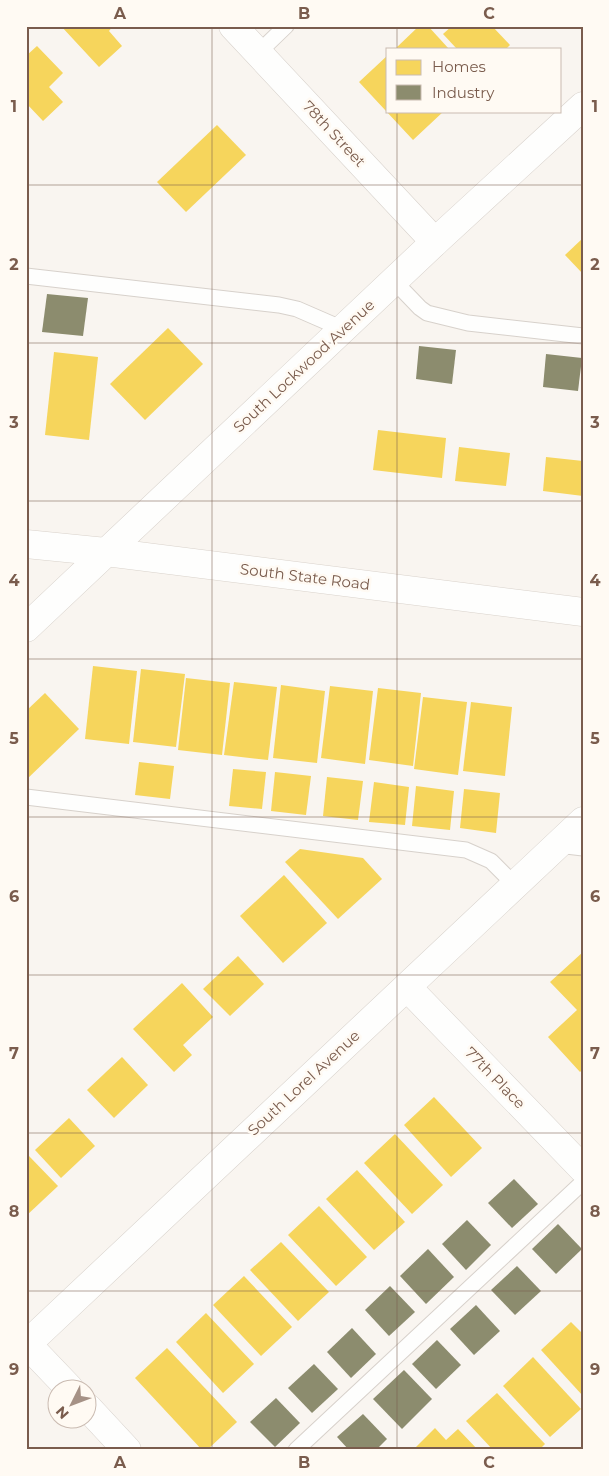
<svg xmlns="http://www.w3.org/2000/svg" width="609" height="1476" viewBox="0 0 609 1476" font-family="Montserrat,sans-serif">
  <rect width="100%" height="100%" fill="#f9f5f0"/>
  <g fill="#f6d55c">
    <polygon points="61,26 113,26 109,31 122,46 99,67"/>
    <polygon points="419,26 428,26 449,49 395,49"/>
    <polygon points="452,26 492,26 510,45 506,49 457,49 443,34"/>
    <polygon points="37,46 63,73 49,87 63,102 43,121 26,103 26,56"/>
    <polygon points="388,55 388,111 444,111 413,140 359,82"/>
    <polygon points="217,125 246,155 186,212 157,182"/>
    <polygon points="583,238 583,274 565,255"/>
    <polygon points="168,328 203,364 145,420 110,384"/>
    <polygon points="54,352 98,357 89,440 45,435"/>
    <polygon points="378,430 446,438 442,478 373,470"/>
    <polygon points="459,447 510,453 506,486 455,481"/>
    <polygon points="546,457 583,461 583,496 543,491"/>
    <polygon points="93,666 137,671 129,744 85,739"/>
    <polygon points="141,669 185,674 176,747 133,742"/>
    <polygon points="186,678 230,683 222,755 178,750"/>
    <polygon points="234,682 277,687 268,760 224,755"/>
    <polygon points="281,685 325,691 317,763 273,758"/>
    <polygon points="330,686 373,691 365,764 321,758"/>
    <polygon points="378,688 421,693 413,766 369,760"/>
    <polygon points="45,693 79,729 26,780 26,711"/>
    <polygon points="423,697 467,702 458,775 414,769"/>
    <polygon points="471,702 512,707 505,776 463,771"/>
    <polygon points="139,762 174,766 170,799 135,795"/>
    <polygon points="233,769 266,772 262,809 229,806"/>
    <polygon points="275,772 311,776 306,815 271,811"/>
    <polygon points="327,777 363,781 358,820 323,816"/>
    <polygon points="374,782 409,787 405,825 369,822"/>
    <polygon points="416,786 454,791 450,830 412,826"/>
    <polygon points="464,789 500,793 496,833 460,828"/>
    <polygon points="300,849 363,858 382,879 338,919 285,862"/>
    <polygon points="284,875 327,923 283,963 240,916"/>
    <polygon points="583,952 583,1069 580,1072 548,1037 577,1010 550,982"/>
    <polygon points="238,956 264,984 230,1016 203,989"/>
    <polygon points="182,983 213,1017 183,1045 192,1055 174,1072 133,1029"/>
    <polygon points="122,1057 148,1085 114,1118 87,1090"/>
    <polygon points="434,1097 482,1148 451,1177 404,1125"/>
    <polygon points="69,1118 95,1146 61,1178 35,1150"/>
    <polygon points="395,1134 443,1185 412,1214 364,1163"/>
    <polygon points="28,1155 58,1186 26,1216 26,1156"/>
    <polygon points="357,1170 405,1222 374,1250 326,1199"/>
    <polygon points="319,1206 367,1257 336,1286 288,1235"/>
    <polygon points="281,1242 329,1292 298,1321 250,1270"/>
    <polygon points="244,1276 292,1327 261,1356 213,1305"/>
    <polygon points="206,1313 254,1364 223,1393 176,1342"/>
    <polygon points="571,1322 583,1334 583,1396 541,1350"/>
    <polygon points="167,1348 237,1422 207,1450 202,1450 135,1378"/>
    <polygon points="533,1357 581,1409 550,1437 503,1386"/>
    <polygon points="497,1393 545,1444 539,1450 493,1450 466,1421"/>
    <polygon points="435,1428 446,1440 458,1429 478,1450 418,1450 416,1447"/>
  </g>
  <g fill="#8c8c6e">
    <polygon points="47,294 88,298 83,336 42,332"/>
    <polygon points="419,346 456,350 452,384 416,379"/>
    <polygon points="546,354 582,358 578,391 543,387"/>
    <polygon points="514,1179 538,1204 512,1228 488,1203"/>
    <polygon points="467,1220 491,1245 466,1270 442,1244"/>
    <polygon points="558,1224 582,1249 556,1274 532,1249"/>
    <polygon points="428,1249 454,1277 426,1304 400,1276"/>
    <polygon points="517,1266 541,1291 515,1315 491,1290"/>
    <polygon points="390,1286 415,1312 389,1336 365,1310"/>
    <polygon points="476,1305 500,1331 474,1355 450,1329"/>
    <polygon points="352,1328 376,1354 351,1378 327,1352"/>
    <polygon points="437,1340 461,1365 436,1389 412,1364"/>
    <polygon points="314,1364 338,1389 312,1413 288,1388"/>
    <polygon points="404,1370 432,1399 402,1429 373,1399"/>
    <polygon points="276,1398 300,1423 275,1447 250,1422"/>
    <polygon points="363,1414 387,1439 376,1450 349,1450 337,1437"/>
  </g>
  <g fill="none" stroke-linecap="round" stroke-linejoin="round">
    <g stroke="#d7d1cb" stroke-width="17">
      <g id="lane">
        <polyline points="258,53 286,26"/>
        <polyline points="26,276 279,305 297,309 343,329"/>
        <polyline points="394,281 420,308 427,313 468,323 583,336"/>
        <polyline points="26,797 466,850 491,861 515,885"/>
        <polyline points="558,845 583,848"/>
        <polyline points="296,1450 583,1182"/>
      </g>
    </g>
    <g stroke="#d7d1cb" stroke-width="29">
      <g id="street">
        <polyline points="233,26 435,242"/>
        <polyline points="26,628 435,242 583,106"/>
        <polyline points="407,987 583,1169"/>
        <polyline points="26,1343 69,1388"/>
        <polyline points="26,1345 583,821"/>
        <polyline points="88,1408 127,1450"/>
      </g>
    </g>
    <g stroke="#d9d2cb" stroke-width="29">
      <polyline id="secondary" points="26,544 106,552 583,612"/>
    </g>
    <use href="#lane" stroke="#fefefd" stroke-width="15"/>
    <use href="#street" stroke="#fefefd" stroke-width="28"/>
    <use href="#secondary" stroke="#fefefd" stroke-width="28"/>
  </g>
  <path fill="none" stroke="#7a5c4d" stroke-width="1" stroke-opacity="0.55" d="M212 26V1450M397 26V49M397 111V1450M26 185H583M26 343H583M26 501H583M26 659H583M26 817H583M26 975H583M26 1133H583M26 1291H583"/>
  <g text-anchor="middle" stroke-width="5" stroke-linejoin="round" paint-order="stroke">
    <g font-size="15" fill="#7a5c4d" stroke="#fffaf3">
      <text transform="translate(334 134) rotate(47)" y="5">78th Street</text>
      <text transform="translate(304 366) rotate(-43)" y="5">South Lockwood Avenue</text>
      <text transform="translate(305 577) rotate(7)" y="5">South State Road</text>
      <text transform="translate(495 1078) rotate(46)" y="5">77th Place</text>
      <text transform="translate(304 1083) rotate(-43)" y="5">South Lorel Avenue</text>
    </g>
  </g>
  <rect width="609" height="1476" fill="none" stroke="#fffaf3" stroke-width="55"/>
  <rect x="386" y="48" width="175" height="65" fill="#fffaf3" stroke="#cabbb1"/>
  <rect x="396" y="60" width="25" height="15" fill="#f6d55c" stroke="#cabbb1"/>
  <text x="432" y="72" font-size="15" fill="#7a5c4d">Homes</text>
  <rect x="396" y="85" width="25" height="15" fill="#8c8c6e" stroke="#cabbb1"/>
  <text x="432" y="98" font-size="15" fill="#7a5c4d">Industry</text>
  <g transform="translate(72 1404) rotate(228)"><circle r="24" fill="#fffaf3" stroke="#cabbb1"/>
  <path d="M0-4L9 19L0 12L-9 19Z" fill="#a69286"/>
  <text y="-8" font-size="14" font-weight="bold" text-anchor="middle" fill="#7a5c4d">N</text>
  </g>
  <rect x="28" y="28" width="554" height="1420" fill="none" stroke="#7a5c4d" stroke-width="2"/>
  <g font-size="16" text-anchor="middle" font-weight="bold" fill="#7a5c4d">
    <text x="120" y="19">A</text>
    <text x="304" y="19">B</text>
    <text x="489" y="19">C</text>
    <text x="14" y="112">1</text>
    <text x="595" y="112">1</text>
    <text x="14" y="270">2</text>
    <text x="595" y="270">2</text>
    <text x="14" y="428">3</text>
    <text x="595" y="428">3</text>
    <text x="14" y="586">4</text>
    <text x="595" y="586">4</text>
    <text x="14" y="744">5</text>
    <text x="595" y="744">5</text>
    <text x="14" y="902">6</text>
    <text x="595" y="902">6</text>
    <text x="14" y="1059">7</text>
    <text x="595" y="1059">7</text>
    <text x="14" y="1217">8</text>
    <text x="595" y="1217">8</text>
    <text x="14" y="1375">9</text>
    <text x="595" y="1375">9</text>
    <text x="120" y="1468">A</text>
    <text x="304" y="1468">B</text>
    <text x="489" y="1468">C</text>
  </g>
</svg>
